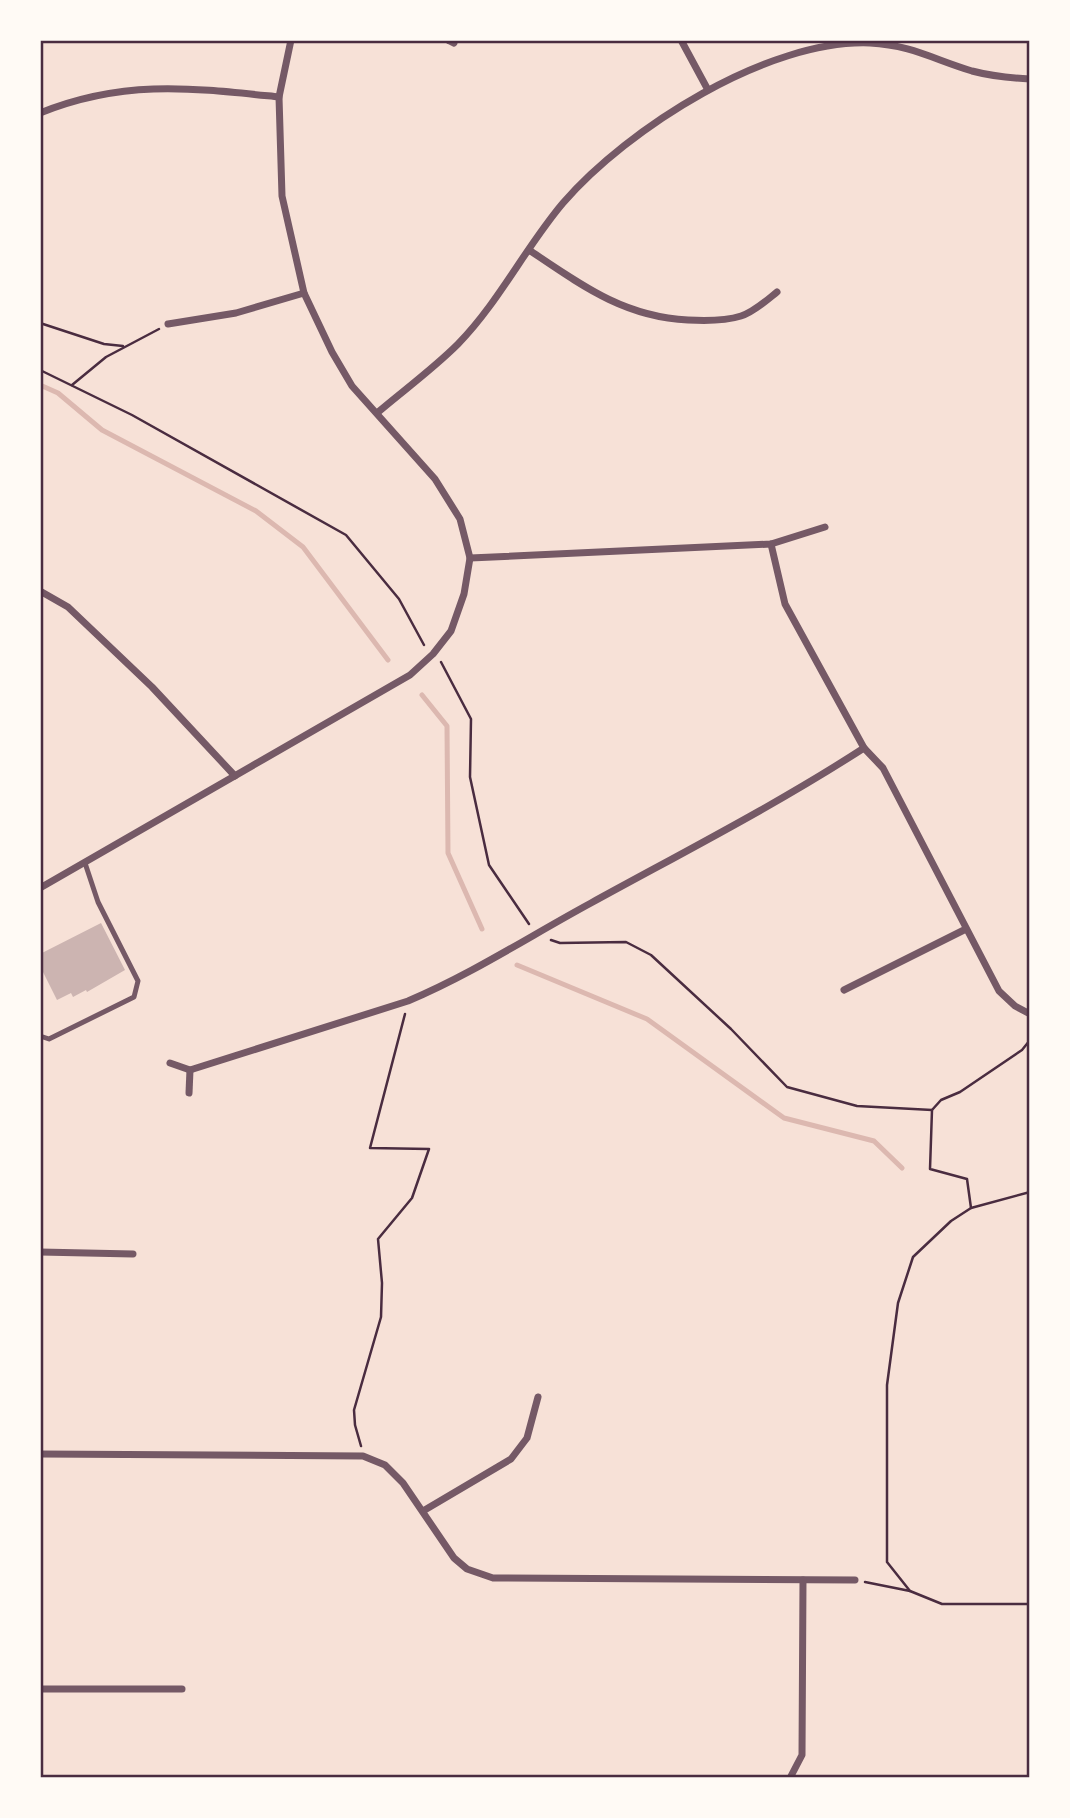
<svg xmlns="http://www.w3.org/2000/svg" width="1070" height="1818" viewBox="0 0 1070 1818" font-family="'DM Sans',sans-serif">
  <rect width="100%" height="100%" fill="#f7e1d7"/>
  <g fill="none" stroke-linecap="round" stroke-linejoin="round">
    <g stroke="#dcb8b0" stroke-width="5">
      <polyline points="40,385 58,393 102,430 256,511 303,547 388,660"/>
      <polyline points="422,695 447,726 448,853 482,929"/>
      <polyline points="517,965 647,1019 784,1118 874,1141 902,1168"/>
    </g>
  </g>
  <polygon fill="#ccb4b1" points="101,923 125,970 87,992 86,990 73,997 71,993 57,1000 40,966 40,954"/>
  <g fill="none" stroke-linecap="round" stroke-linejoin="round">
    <g stroke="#4a2c40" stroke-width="2.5">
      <polyline points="40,323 104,344 123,346"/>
      <polyline points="40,370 132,415 346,535 399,599 424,645"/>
      <polyline points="72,385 106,357 159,329"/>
      <polyline points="441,662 471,719 470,777 489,865 529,924"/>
      <polyline points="551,940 560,943 626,942 651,955 731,1029 787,1087 857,1106 932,1110"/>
      <polyline points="1030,1040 1022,1050 960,1092 941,1100 932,1110 930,1169 967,1179 971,1208 951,1221 913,1257 898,1303 887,1385 887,1562 910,1591 942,1604 1030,1604"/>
      <polyline points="971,1208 1030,1192"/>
      <polyline points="361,1446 355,1425 354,1410 381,1317 382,1283 378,1239 412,1198 429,1149 370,1148 405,1014"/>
      <polyline points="865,1582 910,1591"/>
    </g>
    <polyline stroke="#755966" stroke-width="5" points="40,1036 49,1039 134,997 138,981 98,902 85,863"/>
    <g stroke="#755966" stroke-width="7">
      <polyline points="448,40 454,43"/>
      <polyline points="681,40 708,90"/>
      <path d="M40 113C124 79 192 88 279 97"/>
      <path d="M529 250C581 285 624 317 688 320 705 321 725 321 741 316 754 312 767 300 777 292"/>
      <polyline points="168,324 236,313 304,293"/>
      <path d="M377 413C404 390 433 369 458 344 499 302 525 248 563 203 628 128 768 39 870 43 911 45 935 60 972 71 991 76 1010 78 1030 79"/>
      <polyline points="771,544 785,604 864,748 883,768 999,991 1015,1006 1030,1014"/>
      <polyline points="470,558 771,544 825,527"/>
      <polyline points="40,591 68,607 152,687 235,776"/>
      <polyline points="40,888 410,675 433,654 451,631 464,594 470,558 460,519 435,479 352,386 332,352 304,293 282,196 279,97 291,40"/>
      <polyline points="844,990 966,929"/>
      <path d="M170 1063 190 1070 408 1001C472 974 530 936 591 903 682 853 776 805 864 748"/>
      <polyline points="189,1093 190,1070"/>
      <polyline points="40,1252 133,1254"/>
      <polyline points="40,1454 363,1456 385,1465 403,1483 454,1558 467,1569 493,1578 855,1580"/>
      <polyline points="423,1511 511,1459 527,1438 538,1397"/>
      <polyline points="40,1689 182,1689"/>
      <polyline points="790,1778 802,1755 803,1580"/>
    </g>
  </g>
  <rect width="1070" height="1818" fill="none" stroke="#fffaf5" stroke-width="84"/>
  <rect x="42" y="42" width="986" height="1734" fill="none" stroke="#4a2c40" stroke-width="2.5"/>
</svg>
